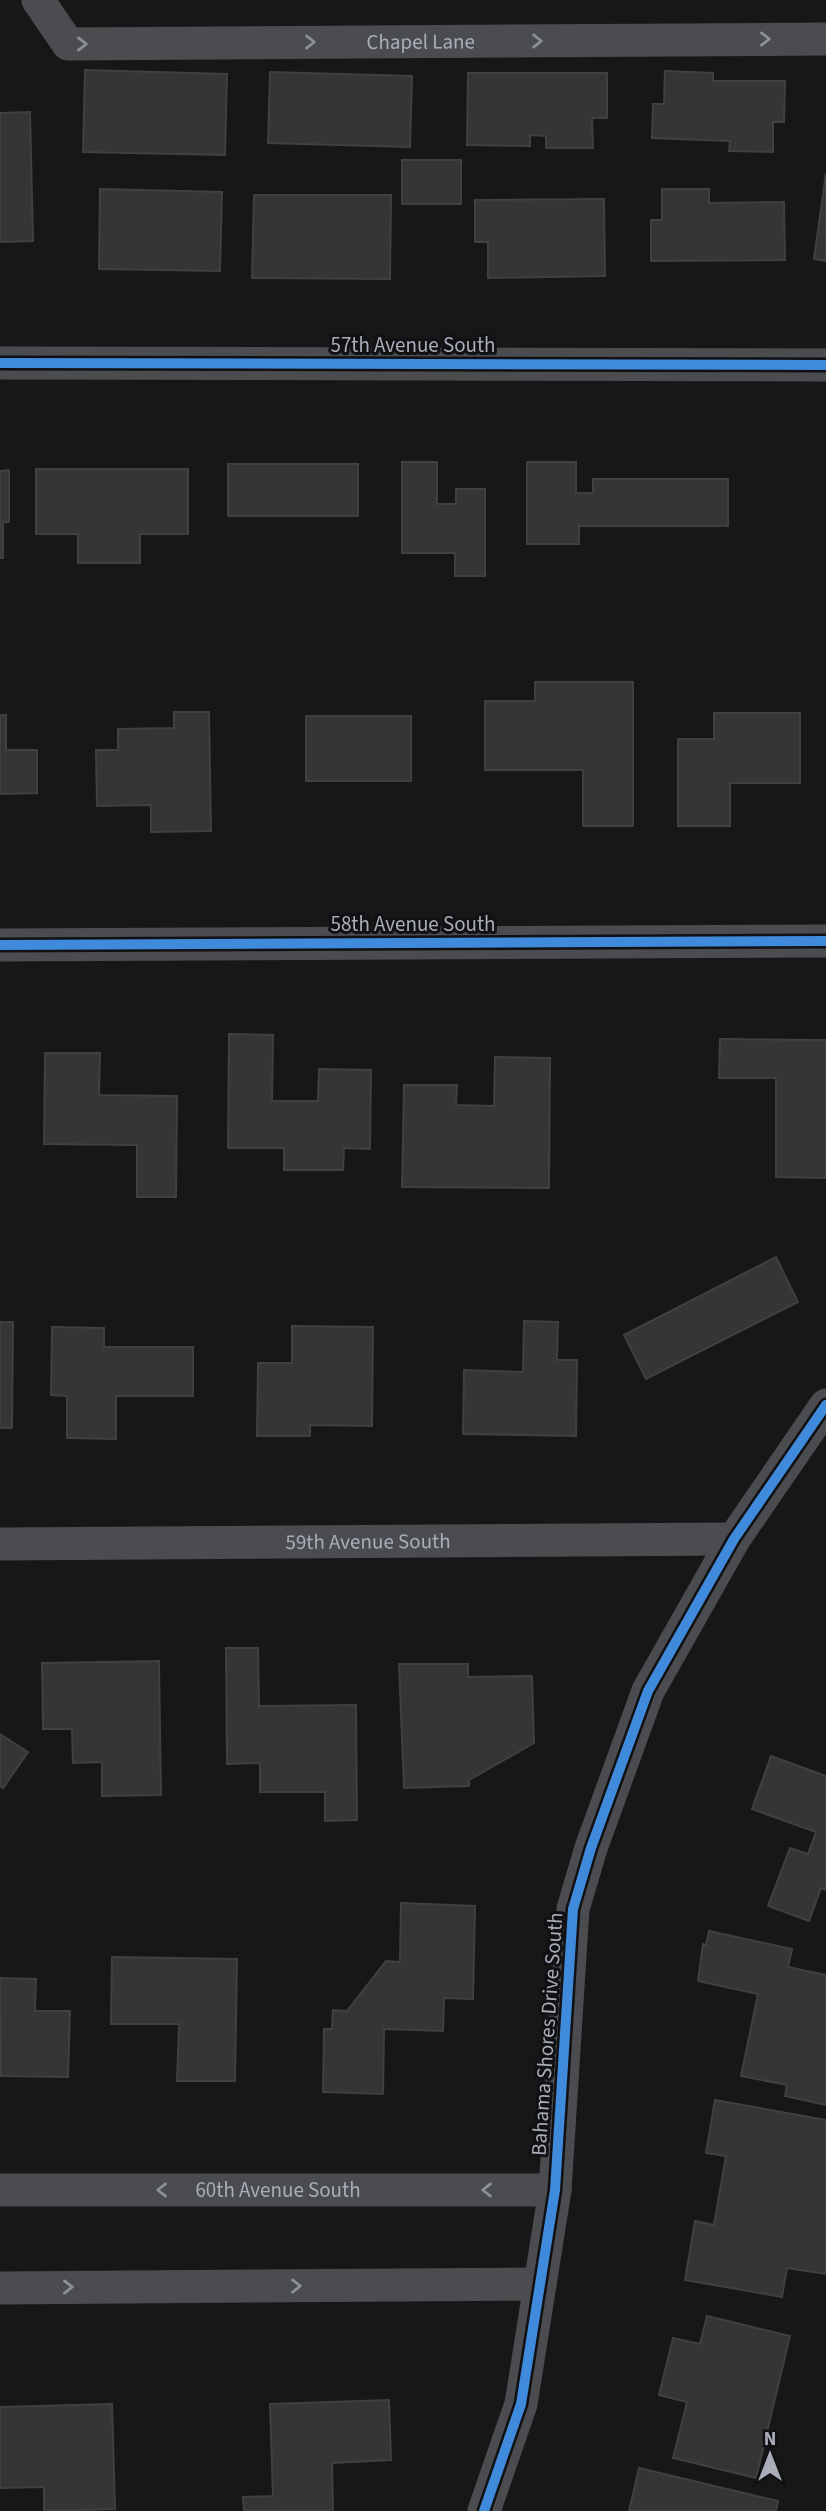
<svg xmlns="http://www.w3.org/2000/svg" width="826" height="2511" viewBox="0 0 826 2511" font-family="'Source Sans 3',sans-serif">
  <rect width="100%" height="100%" fill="#171717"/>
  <g fill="#353536" stroke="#3f4043" stroke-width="2">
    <polygon points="85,70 227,74 225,155 83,152"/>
    <polygon points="665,71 713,73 713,81 785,81 784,122 773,122 773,152 729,151 730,141 652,138 653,104 664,104"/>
    <polygon points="270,72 412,76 410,147 268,143"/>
    <polygon points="468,73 607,73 607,118 592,118 593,148 546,148 546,136 530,135 530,146 467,145"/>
    <polygon points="30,112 33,241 0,242 0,113"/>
    <rect x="402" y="160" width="59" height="44"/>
    <polygon points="826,173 826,261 814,259"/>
    <polygon points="100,189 222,192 220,271 99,269"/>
    <polygon points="662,189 709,189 709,203 784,202 785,260 651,261 651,220 662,220"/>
    <polygon points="254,195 391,195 390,279 252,278"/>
    <polygon points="604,199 605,276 488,278 488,242 475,242 475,200"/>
    <polygon points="402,462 437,462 437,504 456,504 456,489 485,489 485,576 455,576 455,553 402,553"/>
    <polygon points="527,462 576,462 576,493 593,493 593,479 728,479 728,526 579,526 579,544 527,544"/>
    <rect x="228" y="464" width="130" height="52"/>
    <polygon points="36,469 188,469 188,534 140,534 140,563 78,563 78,534 36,534"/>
    <polygon points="9,470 9,522 3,522 3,558 0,558 0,471"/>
    <polygon points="535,682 633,682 633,826 583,826 583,770 485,770 485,701 535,701"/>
    <polygon points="174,712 209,712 211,831 151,832 151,805 97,806 96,750 118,750 118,729 174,728"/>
    <polygon points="714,713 800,713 800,783 730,783 730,826 678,826 678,739 714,739"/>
    <polygon points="0,715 6,715 6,750 37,750 37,793 0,794"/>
    <rect x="306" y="716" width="105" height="65"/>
    <polygon points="229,1034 273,1035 272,1101 318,1101 319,1069 371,1070 370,1149 344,1148 343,1170 284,1170 284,1148 228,1148"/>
    <polygon points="720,1039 826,1040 826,1178 776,1177 776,1078 719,1078"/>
    <polygon points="45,1053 100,1053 99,1095 177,1096 176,1197 137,1197 137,1145 44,1144"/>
    <polygon points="495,1057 550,1058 549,1188 402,1187 404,1085 457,1085 456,1105 494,1106"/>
    <polygon points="776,1257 798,1302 646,1379 624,1335"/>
    <polygon points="524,1321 558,1322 557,1360 577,1360 576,1436 463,1434 464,1370 523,1372"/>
    <polygon points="0,1322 13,1322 12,1428 0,1428"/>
    <polygon points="292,1326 373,1327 372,1426 310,1425 310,1436 257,1436 258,1363 292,1363"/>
    <polygon points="52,1327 104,1328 104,1347 193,1347 193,1396 116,1396 116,1439 67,1438 67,1396 51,1395"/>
    <polygon points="226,1648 258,1648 259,1706 356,1705 357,1820 325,1821 325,1792 260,1792 260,1763 227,1764"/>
    <polygon points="159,1661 161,1795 102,1796 102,1762 73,1763 72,1729 43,1729 42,1663"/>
    <polygon points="399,1664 468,1664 468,1677 532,1676 534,1743 469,1780 469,1786 404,1788"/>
    <polygon points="0,1734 28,1752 3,1788 0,1786"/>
    <polygon points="771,1756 826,1776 826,1890 821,1888 809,1921 768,1906 790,1848 808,1854 816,1832 752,1809"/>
    <polygon points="401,1903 475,1906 473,1999 444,1998 443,2031 384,2029 383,2094 323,2092 324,2029 332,2029 333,2010 347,2011 386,1961 400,1962"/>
    <polygon points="709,1931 792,1949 788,1967 826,1975 826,2105 785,2096 787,2085 741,2076 758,1994 698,1981 703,1944 706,1945"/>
    <polygon points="112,1957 237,1959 235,2081 177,2081 179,2024 111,2024"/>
    <polygon points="0,1978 36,1979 35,2011 70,2011 68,2077 1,2076"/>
    <polygon points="715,2100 826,2120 826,2274 787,2268 782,2297 685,2280 695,2221 714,2225 726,2156 706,2153"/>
    <polygon points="707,2316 790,2336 756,2478 673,2458 687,2402 659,2395 673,2338 700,2344"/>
    <polygon points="389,2400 391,2460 332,2463 333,2511 244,2511 243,2497 273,2496 270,2404"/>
    <polygon points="112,2404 115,2509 44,2511 44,2487 0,2488 0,2407"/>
    <polygon points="639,2468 778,2501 776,2511 629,2511"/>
  </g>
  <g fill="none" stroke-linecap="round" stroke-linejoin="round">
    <g stroke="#4b4c50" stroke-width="33">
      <path id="s1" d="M38 0 68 44 826 39"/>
      <polyline points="0,363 826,365"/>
      <polyline points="0,945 826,941"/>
      <path id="s2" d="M0 1544 734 1539"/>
      <path id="s3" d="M0 2190H555"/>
      <polyline points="0,2288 540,2284"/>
      <polyline points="484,2511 521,2404 555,2190 573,1909 591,1848 648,1691 734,1539 826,1405"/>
    </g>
    <g stroke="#111113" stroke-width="15">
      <g id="cycleway">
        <polyline points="0,363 826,365"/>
        <polyline points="0,945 826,941"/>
        <polyline points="484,2511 521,2404 555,2190 573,1909 591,1848 648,1691 734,1539 826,1405"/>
      </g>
    </g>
    <use href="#cycleway" stroke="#408adc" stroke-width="10"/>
  </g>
  <defs><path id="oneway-chevron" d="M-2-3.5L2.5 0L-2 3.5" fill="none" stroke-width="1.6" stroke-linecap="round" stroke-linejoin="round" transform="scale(1.75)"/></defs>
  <g stroke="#8c9099">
    <use href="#oneway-chevron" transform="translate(765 39)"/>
    <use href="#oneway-chevron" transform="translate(537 41)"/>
    <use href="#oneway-chevron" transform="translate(310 42)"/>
    <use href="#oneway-chevron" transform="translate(82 44)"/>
    <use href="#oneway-chevron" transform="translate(162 2190) rotate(180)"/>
    <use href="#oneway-chevron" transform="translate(487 2190) rotate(180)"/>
    <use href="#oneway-chevron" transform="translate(296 2286)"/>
    <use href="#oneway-chevron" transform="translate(68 2287)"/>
  </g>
  <g text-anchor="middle" stroke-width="6" stroke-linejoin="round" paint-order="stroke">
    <g font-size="21" fill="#a8adb8" stroke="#111113">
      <text dy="7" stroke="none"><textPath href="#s1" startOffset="406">Chapel Lane</textPath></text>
      <text x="413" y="352">57th Avenue South</text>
      <text x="413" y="931">58th Avenue South</text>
      <text dy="7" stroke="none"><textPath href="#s2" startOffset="368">59th Avenue South</textPath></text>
      <text transform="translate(547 2034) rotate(-86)" y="7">Bahama Shores Drive South</text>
      <text dy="7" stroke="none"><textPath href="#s3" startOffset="278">60th Avenue South</textPath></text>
    </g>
  </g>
  <g transform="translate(770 2455)" stroke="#111113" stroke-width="5" paint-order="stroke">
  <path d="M0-5L12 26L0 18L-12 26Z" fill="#a8adb8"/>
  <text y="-10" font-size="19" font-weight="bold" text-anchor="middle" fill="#a8adb8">N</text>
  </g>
</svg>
